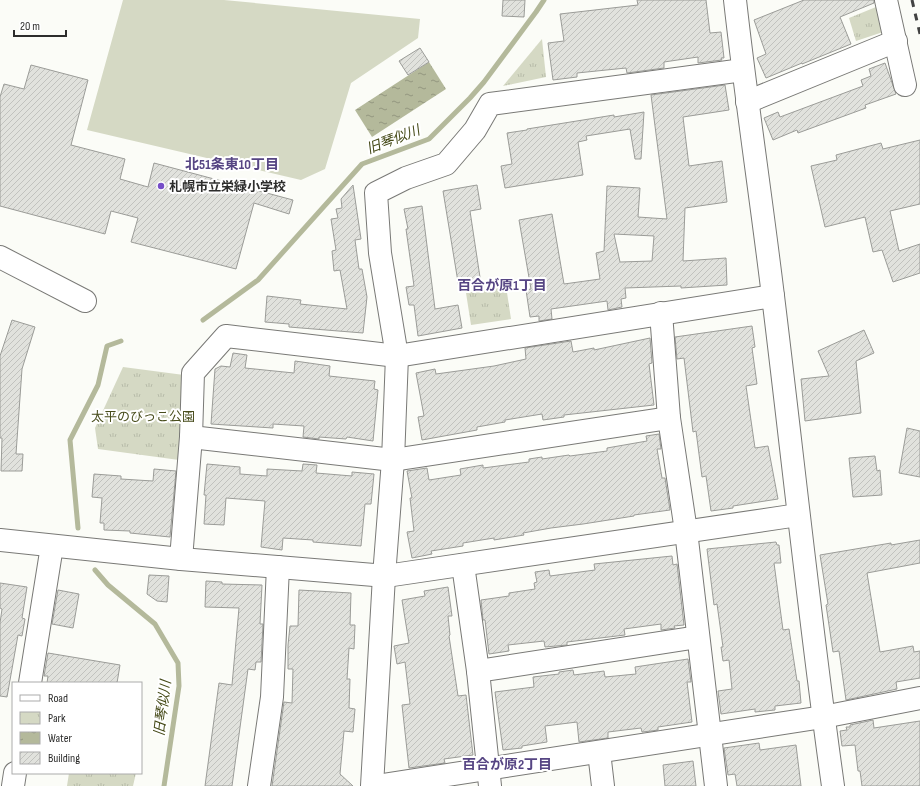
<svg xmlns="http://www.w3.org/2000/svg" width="920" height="786" viewBox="0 0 920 786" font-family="'Sofia Sans Condensed','Noto Sans JP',sans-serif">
  <defs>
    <pattern id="park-tufts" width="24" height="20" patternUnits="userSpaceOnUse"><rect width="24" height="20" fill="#d5d9c4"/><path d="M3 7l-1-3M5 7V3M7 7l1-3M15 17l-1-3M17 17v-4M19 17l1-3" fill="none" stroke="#b7bba9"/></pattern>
    <pattern id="water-ripples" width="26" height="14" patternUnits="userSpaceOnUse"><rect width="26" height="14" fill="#b4b99b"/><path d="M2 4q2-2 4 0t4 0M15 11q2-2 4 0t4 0" fill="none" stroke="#93977f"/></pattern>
    <pattern id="building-hatch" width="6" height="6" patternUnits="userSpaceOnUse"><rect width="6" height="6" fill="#e1e2dd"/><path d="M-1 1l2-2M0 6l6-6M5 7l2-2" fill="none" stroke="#c1c2be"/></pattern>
  </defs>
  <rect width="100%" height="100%" fill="#fbfcf7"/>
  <g fill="url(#park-tufts)">
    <polygon points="876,7 883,32 856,41 849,18"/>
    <polygon points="542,39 546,77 503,86"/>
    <polygon points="506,286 511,319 471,325 466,293"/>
    <polygon points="123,367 184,375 179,460 98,449 95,428"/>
    <polygon points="69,773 136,773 133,786 67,786"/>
  </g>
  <polygon fill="#d5d9c4" points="123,0 224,0 420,19 418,38 351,83 325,169 301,180 87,130"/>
  <polygon fill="url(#water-ripples)" points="429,62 446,89 372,137 355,110"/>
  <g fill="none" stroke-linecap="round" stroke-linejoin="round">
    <g stroke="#b4b99b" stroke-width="5">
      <polyline points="203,320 258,280 362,164 429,139 470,98 484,82 536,12 544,0"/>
      <polyline points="78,528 70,440 98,385 107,346 121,341"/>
      <polyline points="95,570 108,585 155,624 178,663 179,686 164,786"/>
    </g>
  </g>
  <g fill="url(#building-hatch)" stroke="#9b9c98" fill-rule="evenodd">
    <polygon points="503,0 525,0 524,17 502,16"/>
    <polygon points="637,0 706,0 710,33 721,32 724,58 721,58 722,60 698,63 698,57 664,62 664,68 627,73 626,68 577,73 577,77 553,80 548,43 564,41 560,14 638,5"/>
    <polygon points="804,0 874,0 874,3 840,17 851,44 802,64 802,63 766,78 757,58 766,54 754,20"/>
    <polygon points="420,48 429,62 408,75 399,61"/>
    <polygon points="885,63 896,94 865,105 866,108 798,133 797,130 773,140 764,118 778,112 780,117 863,86 861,80 871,76 869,69"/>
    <polygon points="31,65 88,80 71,145 125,159 120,179 148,187 154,163 293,200 289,214 254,203 236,269 131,242 138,218 111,211 105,234 0,206 0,97 4,84 24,89"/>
    <path d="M725 85 729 110 683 117 689 166 722 161 727 202 685 208 683 261 726 258 727 285 681 288V286L625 288 626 298 621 299 622 307 608 310 607 301 551 309 552 319 539 321V316L530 317 526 290 531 289 519 220 552 214 564 284 600 279 596 253 604 251 607 186 640 188 638 217 667 219 651 95ZM614 234 654 236 652 261 620 262Z"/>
    <polygon points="644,112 641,159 635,159 630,129 586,136 587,140 578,142 583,175 505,188 501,166 512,164 507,133 527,130 527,129 614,115 614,117"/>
    <polygon points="920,140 920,204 890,211 899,251 920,244 920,273 893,282 882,250 873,252 865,217 825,227 811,166 837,160 836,155 881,143 883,149"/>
    <polygon points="353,185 361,239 355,240 359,269 362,269 367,297 363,333 289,327 289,324 265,322 267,296 301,300 300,304 347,309 340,270 334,271 332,251 336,250 331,219 338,218 336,209 342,208 341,199"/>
    <polygon points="477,185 481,209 470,211 481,284 459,288 443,191"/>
    <polygon points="422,206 435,309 458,305 462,328 418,336 414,305 409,305 406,287 414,286 406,229 408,229 404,209"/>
    <polygon points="12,320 35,327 22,369 16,454 23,454 22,471 1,471 2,438 0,438 0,356"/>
    <polygon points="752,326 755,347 752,348 757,384 746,386 755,448 768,446 778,499 733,506 733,508 711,511 706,476 702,477 696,431 693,432 684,358 677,359 675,337"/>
    <polygon points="864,330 874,353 856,361 861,413 805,421 801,379 829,376 818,351"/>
    <polygon points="650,338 652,363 649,364 654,405 564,415 564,417 543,420 542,414 505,420 505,422 477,427 477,430 422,440 418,417 424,416 416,373 435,369 436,374 494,366 526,359 525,348 571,341 573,352 594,348 594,350"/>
    <polygon points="233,353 247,355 245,368 294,373 295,361 330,366 329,376 375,381 374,389 378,390 373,441 347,437 346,439 319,437 319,439 303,437 304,426 273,424 273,428 211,424 215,369 221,366 230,367"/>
    <polygon points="907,428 920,431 920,477 899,473"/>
    <polygon points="659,434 661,449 657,449 662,478 665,478 670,510 634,515 634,516 583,524 551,528 523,533 524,535 494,540 494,538 463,543 463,546 431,551 432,554 412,558 407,532 414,531 410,498 412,498 407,471 427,468 429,480 461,475 460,469 483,465 483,468 529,462 529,459 542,457 542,459 569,455 570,456 607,451 607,448 647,441 646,436"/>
    <polygon points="875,456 877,471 880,470 882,495 853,497 849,458"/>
    <polygon points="207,464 240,467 240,474 267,476 267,469 302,471 303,464 317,465 316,473 352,476 352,472 374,474 371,504 365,504 361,546 313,542 313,540 283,538 282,550 261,547 265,501 226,498 224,525 204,524 206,495 204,495"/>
    <polygon points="154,469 176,471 170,537 130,533 130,531 104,530 104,523 100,523 102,498 92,497 94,474 121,476 121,479 153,481"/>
    <polygon points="920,540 920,563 867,573 880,652 913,646 914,652 920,651 920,678 896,682 897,689 846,700 839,651 833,652 826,605 828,604 820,555 891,543 891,545"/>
    <polygon points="776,542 777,545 779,545 781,563 774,563 783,630 789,629 797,681 799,681 801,703 775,706 775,710 755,712 755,709 721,714 718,691 732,689 729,660 723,661 721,647 723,647 717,604 714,605 707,549"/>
    <polygon points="672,556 673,565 677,564 684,625 674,626 675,628 661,630 661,624 624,629 625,635 567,642 567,645 545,647 544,641 508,645 509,651 489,654 485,620 483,620 481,600 509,596 509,593 535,589 534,583 537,582 535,572 549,570 550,576 595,570 594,564"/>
    <polygon points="149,575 169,576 167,602 157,601 147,594"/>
    <polygon points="206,581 222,582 222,584 262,585 260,624 263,624 261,662 256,662 255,670 248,669 232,786 205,786 219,683 232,685 239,608 205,607"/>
    <polygon points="0,583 27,587 22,618 25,619 22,636 18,635 7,697 0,696 0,623 2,609 0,608"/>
    <polygon points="448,587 452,616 448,616 450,635 449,636 458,696 466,695 473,755 444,759 445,763 409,768 402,705 410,704 405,662 397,664 394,646 409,643 402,600 425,596 424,591"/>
    <polygon points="58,590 79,594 73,628 52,624"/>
    <polygon points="299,590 351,593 350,625 355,625 354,649 349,648 347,679 350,679 349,708 355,709 353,732 344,731 340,774 353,786 272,786 284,702 292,703 293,669 288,669 288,645 290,626 298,626"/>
    <polygon points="48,653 120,665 117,683 47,683 48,676 44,676"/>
    <polygon points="688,659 691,682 687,682 692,722 658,727 658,730 651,731 642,732 641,728 608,732 608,738 579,742 577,722 545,726 547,742 522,746 522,748 503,750 495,692 534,687 533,677 559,674 559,672 573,670 574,675 604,671 605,677 636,674 635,667"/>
    <polygon points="873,720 874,728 920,721 920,786 862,786 860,771 858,771 855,745 842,746 840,731 847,730 846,727 850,727 850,725"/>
    <polygon points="759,743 760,750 796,745 801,786 737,786 735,774 728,775 724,748"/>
    <polygon points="693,761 696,786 665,786 663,765"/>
  </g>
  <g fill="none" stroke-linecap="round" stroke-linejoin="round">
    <g stroke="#797976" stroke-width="24">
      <g id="minor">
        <path d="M735 0C746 99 761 197 773 296 793 459 810 623 833 786"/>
        <polyline points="886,0 905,85"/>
        <polyline points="747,102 896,41"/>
        <polyline points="0,257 85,301"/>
        <polyline points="661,313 669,418 686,531 716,786"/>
        <polyline points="191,437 393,460 669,418"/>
        <polyline points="0,540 181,559 386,576 798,515"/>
        <polyline points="181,559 191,437 193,373 226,336 397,356 773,296"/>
        <polyline points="463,565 478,671 490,786"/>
        <polyline points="478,671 698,637"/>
        <polyline points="30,683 52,546"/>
        <polyline points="599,752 603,786"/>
        <polyline points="13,786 15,773"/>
        <polyline points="259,786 272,697 278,567"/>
        <polyline points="372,786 384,576 393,460 397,356 380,253 376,193 406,178 446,164 475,130 490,104 743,70"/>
        <polyline points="376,786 823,717 920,698"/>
      </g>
    </g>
    <use href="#minor" stroke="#fff" stroke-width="22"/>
    <polyline stroke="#424241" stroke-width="3" stroke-dasharray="7 7" stroke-linecap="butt" points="912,0 920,34"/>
  </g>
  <circle fill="#764ec8" stroke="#fff" stroke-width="1.5" cx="161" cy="186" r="4"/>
  <g text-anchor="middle" stroke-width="4" stroke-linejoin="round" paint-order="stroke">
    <g font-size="13" font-weight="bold" fill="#2d2d2c" stroke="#fff" text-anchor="start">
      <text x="169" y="191">札幌市立栄緑小学校</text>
    </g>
    <g font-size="13" fill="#484d1c" stroke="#fff">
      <text x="143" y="421">太平のびっこ公園</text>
    </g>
    <g font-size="14" font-style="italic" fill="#464b19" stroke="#fff">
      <text transform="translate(393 139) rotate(-21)" y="5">旧琴似川</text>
      <text transform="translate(162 708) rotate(-83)" y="5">旧琴似川</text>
    </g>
    <g font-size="14" font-weight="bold" fill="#564583" stroke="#fff">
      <text x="232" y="169">北51条東10丁目</text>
      <text x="502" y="290">百合が原1丁目</text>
      <text x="507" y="769">百合が原2丁目</text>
    </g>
  </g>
  <rect x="12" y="682" width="130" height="92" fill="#ffffff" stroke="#ababab"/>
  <rect x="20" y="695" width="20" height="6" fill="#ffffff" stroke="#ababab"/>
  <text x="48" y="702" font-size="12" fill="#2d2d2c">Road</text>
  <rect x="20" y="712" width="20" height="12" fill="url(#park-tufts)" stroke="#ababab"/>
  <text x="48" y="722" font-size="12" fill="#2d2d2c">Park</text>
  <rect x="20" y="732" width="20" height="12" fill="url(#water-ripples)" stroke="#ababab"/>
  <text x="48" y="742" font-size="12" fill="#2d2d2c">Water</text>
  <rect x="20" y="752" width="20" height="12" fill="url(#building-hatch)" stroke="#ababab"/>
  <text x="48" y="762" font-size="12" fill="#2d2d2c">Building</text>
  <path d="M14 30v6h52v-6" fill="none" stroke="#2d2d2c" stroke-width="2"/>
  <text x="20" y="30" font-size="12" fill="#2d2d2c" stroke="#ffffff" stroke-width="3" paint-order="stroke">20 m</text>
</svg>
